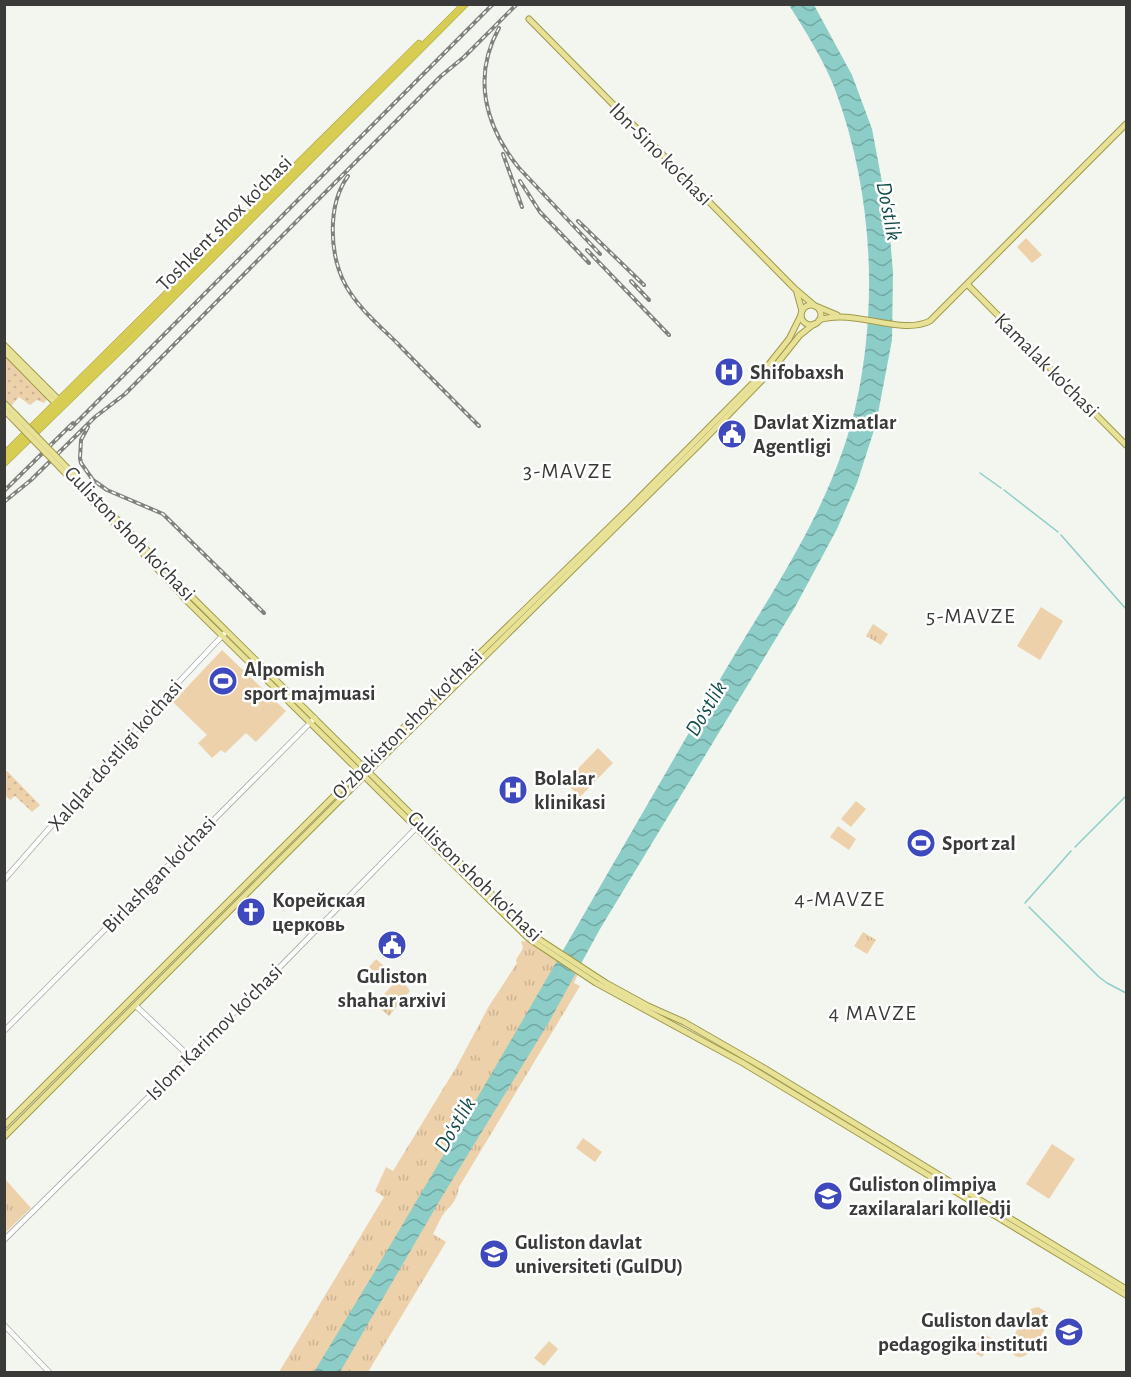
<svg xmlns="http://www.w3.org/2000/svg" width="1131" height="1377" viewBox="0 0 1131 1377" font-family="'Alegreya Sans',sans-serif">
  <defs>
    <pattern id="grass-dots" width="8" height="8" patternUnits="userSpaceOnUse" patternTransform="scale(1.5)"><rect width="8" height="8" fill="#edd1aa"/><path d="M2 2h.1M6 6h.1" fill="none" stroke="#ccb493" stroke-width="1.8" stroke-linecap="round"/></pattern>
    <pattern id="park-tufts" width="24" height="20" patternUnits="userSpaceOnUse" patternTransform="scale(1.5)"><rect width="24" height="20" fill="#edd1aa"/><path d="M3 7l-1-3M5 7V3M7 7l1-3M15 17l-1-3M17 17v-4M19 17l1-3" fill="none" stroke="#ccb493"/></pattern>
    <pattern id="water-waves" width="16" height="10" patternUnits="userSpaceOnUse" patternTransform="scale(1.5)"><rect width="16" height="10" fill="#8ccdc7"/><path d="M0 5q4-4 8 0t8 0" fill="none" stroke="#73a8a3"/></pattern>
  </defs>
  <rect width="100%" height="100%" fill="#f2f6ef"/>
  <g fill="url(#grass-dots)">
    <polygon points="5,355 47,399 44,403 37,400 30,405 19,397 11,406 5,399"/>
    <polygon points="7,771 40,805 32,812 15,796 10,800 5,795 5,772"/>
  </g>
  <g fill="url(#park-tufts)">
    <polygon points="873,624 888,634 881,645 866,636"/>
    <polygon points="863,932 876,940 867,954 854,946"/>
    <path d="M521 941 529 942 578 974 574 983 580 986 459 1187C457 1199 453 1204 445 1212 440 1218 437 1227 433 1234L446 1242 368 1372H279L384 1197 375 1191 386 1167 393 1171 457 1066 489 1006 517 963 516 960 523 948Z"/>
    <polygon points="400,977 410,991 389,1016 375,1004"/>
    <polygon points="5,1179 31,1208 5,1233"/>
  </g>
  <g fill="#edd1aa">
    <polygon points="1026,238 1042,255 1032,263 1017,247"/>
    <polygon points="1041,607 1063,621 1040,660 1017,646"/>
    <polygon points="222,650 286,711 256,742 246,733 225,753 221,750 212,758 198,743 207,735 173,702"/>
    <polygon points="598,748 613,763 580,797 565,782"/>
    <polygon points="856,801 866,809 851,827 841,819"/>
    <polygon points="838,826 856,839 849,850 830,837"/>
    <polygon points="376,959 394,975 386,983 369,967"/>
    <polygon points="485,1032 495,1039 482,1059 472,1053"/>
    <polygon points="451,1092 461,1098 448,1119 438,1112"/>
    <polygon points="583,1138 602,1152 595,1162 576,1148"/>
    <polygon points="1052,1144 1075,1159 1049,1199 1026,1184"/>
    <path d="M1038 1307 1048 1313 1049 1321C1043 1331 1028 1368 1013 1354 1011 1352 1009 1349 1010 1346 1010 1338 1026 1317 1030 1309Z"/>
    <polygon points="984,1334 994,1340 982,1357 973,1352"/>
    <polygon points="549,1341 558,1349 544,1366 534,1358"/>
  </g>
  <path fill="url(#water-waves)" d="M789 5H814L852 75 872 129 888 214 893 272 892 340 876 424 857 483 837 529 795 607 600 929 549 1022 440 1200 340 1372H314C440 1165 561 954 683 743 702 710 721 677 741 644 789 566 840 486 858 395 878 296 871 188 836 92 825 62 806 32 789 5Z"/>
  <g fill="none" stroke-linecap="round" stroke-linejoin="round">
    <g stroke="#8ccdc7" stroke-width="1.5">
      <polyline points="980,473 1001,488"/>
      <polyline points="1004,490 1058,532"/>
      <polyline points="1061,535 1126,609"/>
      <polyline points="1075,847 1126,796"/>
      <polyline points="1025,903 1071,851"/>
      <polyline points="1029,907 1099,977 1107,983 1126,993"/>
    </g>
    <g stroke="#a8aca6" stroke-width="6">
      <g id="minor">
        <polyline points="4,880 158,704 224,634"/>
        <polyline points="136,1006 190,1057"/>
        <polyline points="4,1031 315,718"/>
        <polyline points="4,1240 275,972 417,827"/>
        <polyline points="4,1325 49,1372"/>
      </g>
    </g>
    <g stroke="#a19a4a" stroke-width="7">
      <g id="major">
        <polyline points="529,19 795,289 815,306"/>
        <polyline points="968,285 1126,445"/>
        <polyline points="797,293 802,311"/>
        <circle cx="811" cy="315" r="10"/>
        <polyline points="818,307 837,315"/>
        <path d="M819 320C854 308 901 336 930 321L1126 124"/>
        <polyline points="4,345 60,401"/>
        <polyline points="4,351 58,406"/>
        <polyline points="4,403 15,414"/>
        <polyline points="4,410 11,417"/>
        <polyline points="141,544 180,585 534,936 606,983 648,1006 684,1022 764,1068 1126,1289"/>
        <polyline points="137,547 188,602 528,938 596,983 743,1063 1126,1295"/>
        <polyline points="4,1126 363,767 629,508 758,378 789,339 801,315"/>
        <polyline points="4,1137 379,761 701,443 772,370 800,335 814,324"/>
      </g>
    </g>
    <g stroke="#a19a4a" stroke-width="8">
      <g id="highway">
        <polyline points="4,455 419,44"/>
        <polyline points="4,463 128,342 465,4"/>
      </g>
    </g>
    <use href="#minor" stroke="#fff" stroke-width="4.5"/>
    <use href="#major" stroke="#e8e198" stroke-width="5"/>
    <use href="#highway" stroke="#d8cd53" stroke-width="7"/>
    <g stroke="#80827e" stroke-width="4">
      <g id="rail">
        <path d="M499 28C472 77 485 126 519 168L600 254"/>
        <polyline points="503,154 522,207"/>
        <path d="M348 176C327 205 329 255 346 286 359 309 380 326 398 344 425 372 452 399 479 426"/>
        <polyline points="520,181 540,212 589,263"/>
        <polyline points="578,221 644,285"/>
        <polyline points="587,250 669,335"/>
        <polyline points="631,281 649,300"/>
        <polyline points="88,427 81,440 80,458 81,463 93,480 107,490 163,514 264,613"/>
        <polyline points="70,429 493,4"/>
        <polyline points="4,491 73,423"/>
        <polyline points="4,502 31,480 95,417 125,394 441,76 464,57 516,5"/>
      </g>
    </g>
    <use href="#rail" stroke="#fff" stroke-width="1.5" stroke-dasharray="4.5" stroke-linecap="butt"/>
    <g stroke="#a19a4a" stroke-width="7" stroke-linecap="butt">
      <g id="major-bridge">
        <polyline points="15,414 141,544"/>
        <polyline points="11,417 137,547"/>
      </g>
    </g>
    <use href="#major-bridge" stroke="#e8e198" stroke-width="5"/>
  </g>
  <defs>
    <g id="hospital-disc" transform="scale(1.5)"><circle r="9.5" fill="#3e49bd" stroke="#fff"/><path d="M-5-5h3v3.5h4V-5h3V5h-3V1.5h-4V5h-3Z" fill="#fff"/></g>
    <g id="civic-disc" transform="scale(1.5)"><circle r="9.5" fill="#3e49bd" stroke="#fff"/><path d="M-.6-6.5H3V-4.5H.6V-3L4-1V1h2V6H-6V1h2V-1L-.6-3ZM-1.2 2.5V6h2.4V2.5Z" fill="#fff"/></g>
    <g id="stadium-disc" transform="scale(1.5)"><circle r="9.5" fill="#3e49bd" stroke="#fff"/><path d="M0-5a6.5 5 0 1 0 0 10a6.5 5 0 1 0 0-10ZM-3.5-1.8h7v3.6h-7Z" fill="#fff"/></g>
    <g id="church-disc" transform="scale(1.5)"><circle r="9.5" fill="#3e49bd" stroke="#fff"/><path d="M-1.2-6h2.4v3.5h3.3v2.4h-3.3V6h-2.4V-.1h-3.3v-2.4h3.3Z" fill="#fff"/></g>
    <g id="university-disc" transform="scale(1.5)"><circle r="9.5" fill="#3e49bd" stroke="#fff"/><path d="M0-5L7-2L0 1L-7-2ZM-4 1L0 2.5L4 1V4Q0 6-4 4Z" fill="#fff"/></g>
  </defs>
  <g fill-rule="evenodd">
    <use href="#hospital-disc" x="729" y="372"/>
    <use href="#civic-disc" x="732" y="434"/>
    <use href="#stadium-disc" x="223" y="681"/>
    <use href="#hospital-disc" x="513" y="790"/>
    <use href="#stadium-disc" x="921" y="843"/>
    <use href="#church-disc" x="251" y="912"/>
    <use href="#civic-disc" x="392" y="945"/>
    <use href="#university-disc" x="828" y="1196"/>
    <use href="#university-disc" x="494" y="1254"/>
    <use href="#university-disc" x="1069" y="1332"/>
  </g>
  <g text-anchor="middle" stroke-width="5" stroke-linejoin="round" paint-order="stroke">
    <g font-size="21" fill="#3a3b39" stroke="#fff">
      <text transform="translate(661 154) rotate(45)" y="7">Ibn-Sino ko'chasi</text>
      <text transform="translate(224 223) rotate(-45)" y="7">Toshkent shox ko'chasi</text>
      <text transform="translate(1047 365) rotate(45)" y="7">Kamalak ko'chasi</text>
      <text transform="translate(130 533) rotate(46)" y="7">Guliston shoh ko'chasi</text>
      <text transform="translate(407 724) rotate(-45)" y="7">O'zbekiston shox ko'chasi</text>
      <text transform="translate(115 755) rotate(-49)" y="7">Xalqlar do'stligi ko'chasi</text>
      <text transform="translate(159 874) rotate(-46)" y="7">Birlashgan ko'chasi</text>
      <text transform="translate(475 876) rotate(44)" y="7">Guliston shoh ko'chasi</text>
      <text transform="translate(214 1032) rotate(-45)" y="7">Islom Karimov ko'chasi</text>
    </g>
    <g font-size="21" font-weight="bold" fill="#3a3b39" stroke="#fff" text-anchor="start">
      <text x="750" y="379">Shifobaxsh</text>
      <text x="753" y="429">Davlat Xizmatlar<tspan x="753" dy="24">Agentligi</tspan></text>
      <text x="244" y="676">Alpomish<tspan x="244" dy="24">sport majmuasi</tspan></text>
      <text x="534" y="785">Bolalar<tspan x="534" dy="24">klinikasi</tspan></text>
      <text x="942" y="850">Sport zal</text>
      <text x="272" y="907">Корейская<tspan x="272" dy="24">церковь</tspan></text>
      <text x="392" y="983" text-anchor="middle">Guliston<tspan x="392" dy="24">shahar arxivi</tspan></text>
      <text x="849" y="1191">Guliston olimpiya<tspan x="849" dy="24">zaxilaralari kolledji</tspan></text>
      <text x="515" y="1249">Guliston davlat<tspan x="515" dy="24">universiteti (GulDU)</tspan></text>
      <text x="1048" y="1327" text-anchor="end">Guliston davlat<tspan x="1048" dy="24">pedagogika instituti</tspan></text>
    </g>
    <g font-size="22" font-style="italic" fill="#114b47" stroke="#fff">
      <text transform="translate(890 211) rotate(79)" y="8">Do'stlik</text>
      <text transform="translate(705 708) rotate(-59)" y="8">Do'stlik</text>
      <text transform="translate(454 1124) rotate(-59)" y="8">Do'stlik</text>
    </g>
    <g font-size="22" letter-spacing="1.5" fill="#3a3b39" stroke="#fff">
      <text x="568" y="478">3-MAVZE</text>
      <text x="971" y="623">5-MAVZE</text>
      <text x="840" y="906">4-MAVZE</text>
      <text x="873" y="1020">4 MAVZE</text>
    </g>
  </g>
  <rect width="1131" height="1377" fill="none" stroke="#3a3b39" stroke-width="12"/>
</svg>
